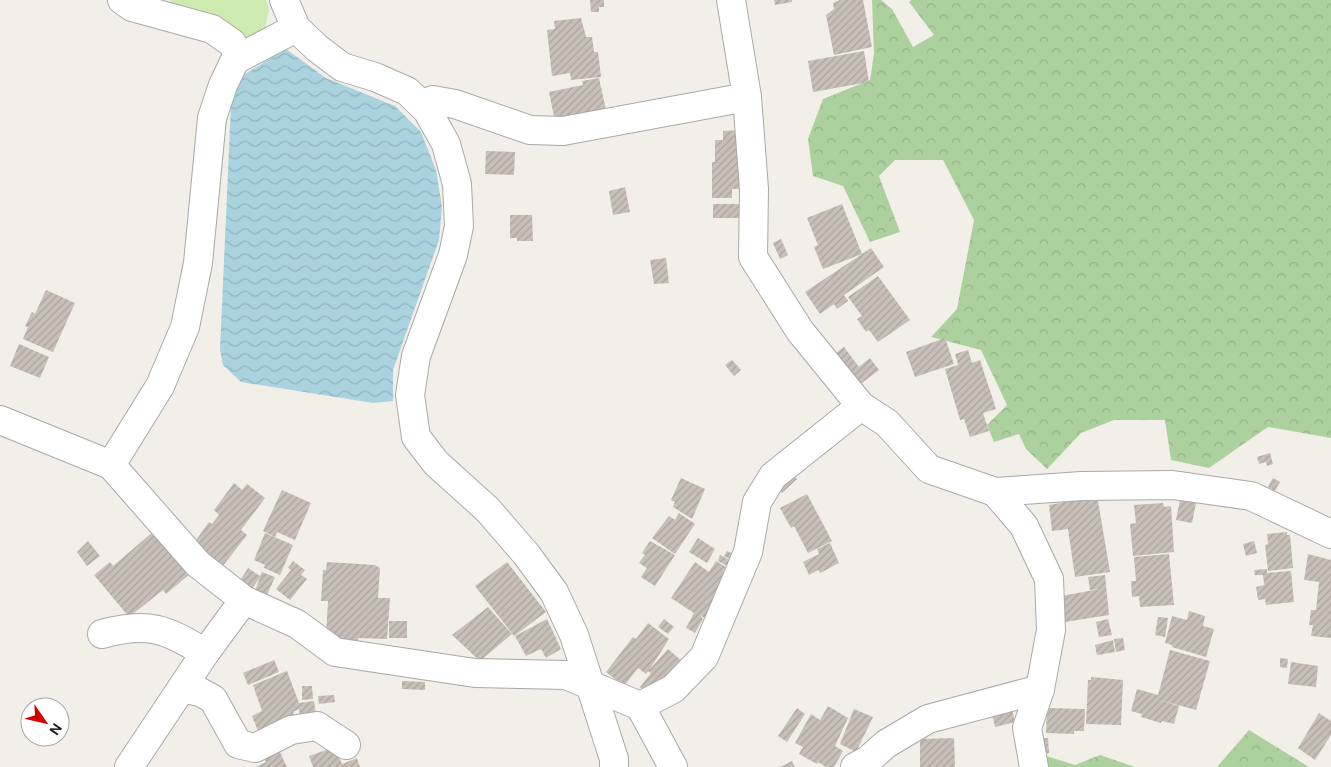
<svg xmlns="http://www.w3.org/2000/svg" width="1331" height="767" viewBox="0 0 1331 767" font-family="'DM Sans',sans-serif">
  <defs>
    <pattern id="forest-crowns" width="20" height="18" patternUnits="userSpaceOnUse" patternTransform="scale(1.25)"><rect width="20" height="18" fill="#add19e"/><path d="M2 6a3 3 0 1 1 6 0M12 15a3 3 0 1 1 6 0" fill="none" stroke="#95b388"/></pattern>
    <pattern id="water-waves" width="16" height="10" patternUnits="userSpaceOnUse" patternTransform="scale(1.25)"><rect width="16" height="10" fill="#aad3df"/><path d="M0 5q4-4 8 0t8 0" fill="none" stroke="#92b5bf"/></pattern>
    <pattern id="building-hatch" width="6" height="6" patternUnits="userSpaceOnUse" patternTransform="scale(1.25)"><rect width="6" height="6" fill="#c7bfb8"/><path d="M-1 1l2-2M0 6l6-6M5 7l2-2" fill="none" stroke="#aba49e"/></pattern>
  </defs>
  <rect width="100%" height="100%" fill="#f2efe9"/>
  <polygon fill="#cdebb0" points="171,0 266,0 269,9 265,29 245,44 245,37 217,22 166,12"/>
  <g fill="url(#forest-crowns)">
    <polygon points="872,0 881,0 892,9 913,47 934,35 909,2 911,0 1331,0 1331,438 1268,427 1209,468 1171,460 1165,420 1114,420 1081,433 1047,469 1026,449 1019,434 994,442 987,425 1007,405 981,350 931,337 957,309 974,220 943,160 895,160 879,176 900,232 870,242 843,186 813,176 808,139 823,99 870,80 874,54"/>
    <polygon points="1249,730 1309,767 1217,767"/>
    <polygon points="1043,755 1075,765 1100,755 1135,767 1045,767"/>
  </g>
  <polygon fill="url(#water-waves)" points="286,49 326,78 395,106 421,132 436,170 442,207 439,240 393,370 393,401 373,403 241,382 223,365 220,350 232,82"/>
  <g fill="url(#building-hatch)">
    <polygon points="590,0 604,0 604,7 599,7 599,12 591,12"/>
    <polygon points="774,0 792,0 792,2 775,5"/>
    <polygon points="840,0 863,0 872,47 834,55 826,15 834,9 833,3"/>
    <polygon points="581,18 586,37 592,37 594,52 598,52 601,77 571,80 570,73 552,76 547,30 555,29 554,21"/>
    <polygon points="864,51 869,82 813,92 808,61"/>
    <polygon points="599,78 606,110 555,121 549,92 583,85 582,81"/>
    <polygon points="742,130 747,189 732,189 732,198 712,198 712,162 715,162 715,140 723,140 723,131"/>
    <polygon points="486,151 515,152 514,175 485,174"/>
    <polygon points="625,187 630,212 613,215 609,191"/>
    <rect x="713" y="204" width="31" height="14"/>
    <polygon points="842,204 862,254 823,269 814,247 818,245 807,218"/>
    <polygon points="510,215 532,215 533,241 517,241 517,238 510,238"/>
    <polygon points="781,239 788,255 780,259 773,243"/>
    <polygon points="871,248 884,267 844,295 848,301 837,309 834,304 820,314 805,292"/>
    <polygon points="666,258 669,283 654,284 650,260"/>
    <polygon points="878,276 910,320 878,342 869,330 866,332 857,319 862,316 848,297"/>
    <polygon points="46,290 75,303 53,352 23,339 28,327 25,326 32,312 35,314"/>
    <polygon points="945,338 954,364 915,377 906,352"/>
    <polygon points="19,344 49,357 40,378 10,366"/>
    <polygon points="844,347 859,367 870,358 879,370 854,389 833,355"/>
    <polygon points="968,350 972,363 980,360 996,409 983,413 989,431 970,437 964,419 960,420 945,369 958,365 955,354"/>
    <polygon points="732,360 741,370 734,376 725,365"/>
    <polygon points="1270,453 1273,464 1267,466 1266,462 1259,464 1257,457"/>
    <polygon points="790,471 797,479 782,493 774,485"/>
    <polygon points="681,478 705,489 692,519 673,507 675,502 671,500"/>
    <polygon points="1273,478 1280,482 1275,491 1268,487"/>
    <polygon points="234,483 242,490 247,484 265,498 241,530 247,535 222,567 194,543 209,522 212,524 219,515 214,510"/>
    <polygon points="282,490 311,503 295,540 277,532 275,537 263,531"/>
    <polygon points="807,494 832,541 808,553 794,526 791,528 780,508"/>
    <polygon points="1180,500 1196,503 1192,523 1176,520"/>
    <polygon points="1071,501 1098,501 1110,572 1075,577 1068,529 1052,531 1049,505"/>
    <polygon points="1163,503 1164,507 1171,506 1174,552 1133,556 1130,524 1136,523 1134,505"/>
    <polygon points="679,513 695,524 675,554 652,538 669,516 675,520"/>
    <polygon points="154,531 190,574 166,594 163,590 129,617 94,575 110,562 113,566"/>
    <polygon points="1287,532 1287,535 1290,535 1293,568 1268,571 1265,545 1268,544 1267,534"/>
    <polygon points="265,533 293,545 280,575 264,568 265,565 254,560"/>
    <polygon points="698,538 715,549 707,563 689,552"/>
    <polygon points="88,541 100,556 87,566 77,552"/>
    <polygon points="650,541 675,555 655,586 641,577 647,568 639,563 645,555 642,553"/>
    <polygon points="1254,541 1257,553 1246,556 1243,544"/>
    <polygon points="830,543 839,563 820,573 818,570 809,575 803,562 819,554 817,549"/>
    <polygon points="727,551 734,554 731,560 724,556"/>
    <polygon points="1169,554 1174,605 1140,607 1139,596 1132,597 1131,581 1136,581 1134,557"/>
    <polygon points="1308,554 1331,560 1331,638 1311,636 1313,625 1309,625 1311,610 1316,610 1319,582 1304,580"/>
    <polygon points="720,555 732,561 729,567 718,561"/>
    <polygon points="293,561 305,570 301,575 307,579 290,600 276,589 291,570 288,568"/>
    <polygon points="716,561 729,569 708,620 700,615 703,619 695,633 686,628 694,613 671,598 695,562 709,572"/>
    <polygon points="327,562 375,565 380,568 378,598 390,598 387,639 358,638 358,641 329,639 326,635 328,601 321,601 323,570 326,570"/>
    <polygon points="507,562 546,612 514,636 475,586"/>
    <polygon points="248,568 260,576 262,572 275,577 267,595 255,591 260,577 251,590 239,582"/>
    <polygon points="1267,569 1267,573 1291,571 1294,602 1266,605 1265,599 1258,600 1256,587 1264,585 1263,575 1255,575 1254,570"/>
    <polygon points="1105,575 1109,615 1065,622 1061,596 1100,589 1090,590 1088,577"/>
    <polygon points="488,607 512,634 480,661 452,635"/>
    <polygon points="1189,611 1205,616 1203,626 1214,629 1206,657 1172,647 1172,645 1165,643 1172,616 1187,620"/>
    <polygon points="1158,617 1168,618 1165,637 1155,635"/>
    <polygon points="547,619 561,649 546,658 541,649 526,656 515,636"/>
    <polygon points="664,619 674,627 668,634 658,627"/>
    <polygon points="1108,619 1112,635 1099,637 1096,622"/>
    <rect x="389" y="621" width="18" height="17"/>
    <polygon points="648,623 669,639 650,669 668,649 683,662 663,686 657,681 646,693 640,687 651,673 648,671 646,674 638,668 624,686 606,672 633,637 636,639"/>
    <polygon points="1123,638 1125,650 1116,652 1114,639"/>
    <polygon points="1113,640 1115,652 1097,655 1095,645"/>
    <polygon points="1170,650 1210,661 1196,710 1156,699 1179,706 1174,724 1162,721 1161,723 1141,717 1142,714 1131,711 1137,689 1158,695"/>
    <polygon points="1280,658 1288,659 1287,668 1280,667"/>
    <polygon points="274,660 279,672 248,685 243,673"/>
    <polygon points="1291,662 1318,666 1316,687 1288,684"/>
    <polygon points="287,671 299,703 314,701 316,714 300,718 299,709 293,712 297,721 260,736 252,716 262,711 253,685"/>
    <polygon points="1091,677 1123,680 1121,725 1086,724 1088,680 1091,680"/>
    <polygon points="402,681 425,682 425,690 402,689"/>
    <polygon points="302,686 312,686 313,699 302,700"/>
    <polygon points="334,695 335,702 319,704 318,696"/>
    <polygon points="828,706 848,718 835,746 843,751 834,767 826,767 818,762 817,764 799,754 803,747 795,743 811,714 820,720"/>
    <polygon points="797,708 805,714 787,742 778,736"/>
    <polygon points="1047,708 1085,709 1084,731 1074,731 1074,734 1046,733"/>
    <polygon points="854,709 873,717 856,752 840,744"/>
    <polygon points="1012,709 1015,722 995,727 992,714"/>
    <polygon points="1319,713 1331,721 1331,735 1315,760 1298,748"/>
    <polygon points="954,738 955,767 920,767 920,739"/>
    <polygon points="1037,738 1048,738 1049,753 1038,754"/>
    <polygon points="335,747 342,764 357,758 360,767 313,767 309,756"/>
    <polygon points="279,750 287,767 256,767 266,762 264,758"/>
    <polygon points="792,761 795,767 780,767"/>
  </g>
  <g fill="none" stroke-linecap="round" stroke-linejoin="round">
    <g stroke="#a9a9a9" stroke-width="30">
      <g id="minor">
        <polyline points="122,0 132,7 212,29 232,43 240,57"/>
        <polyline points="284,0 296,28 317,48 342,67 375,77 407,91 427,110 446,144 457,184 459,226 453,255 416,356 410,395 416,437 436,463 488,510 526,554 554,592 574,635 614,759 614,767"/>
        <polyline points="731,0 747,97 754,189 753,257 800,331 861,406 887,423 929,469 995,492 1082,486 1173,485 1251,496 1331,534"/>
        <polyline points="421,104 433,100 455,104 530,130 563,131 747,97"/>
        <polyline points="0,420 111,465 198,564 244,600 297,624 335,652 475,673 566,675 640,706 673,689 704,657 748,552 757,502 773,476 861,406"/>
        <polyline points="111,465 160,386 185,327 198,263 212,118 223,85 235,60 296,28"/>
        <polyline points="995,492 1024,526 1049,579 1051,630 1040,689 1027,728 1034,767"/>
        <path d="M102 634C147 621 167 629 205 653"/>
        <polyline points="182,688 200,692 213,699 238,744 255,748 291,730 317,726 346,745"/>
        <polyline points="640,706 673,767"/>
        <polyline points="129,767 205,653 244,600"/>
        <polyline points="855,767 868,760 886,744 928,719 1040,689"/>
      </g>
    </g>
    <use href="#minor" stroke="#fff" stroke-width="28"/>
  </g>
  <g transform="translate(45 722) rotate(124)"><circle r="24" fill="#ffffff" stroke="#a7a7a7"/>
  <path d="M0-4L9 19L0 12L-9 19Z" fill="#d40000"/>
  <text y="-8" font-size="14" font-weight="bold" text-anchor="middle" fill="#222222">N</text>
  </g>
</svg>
